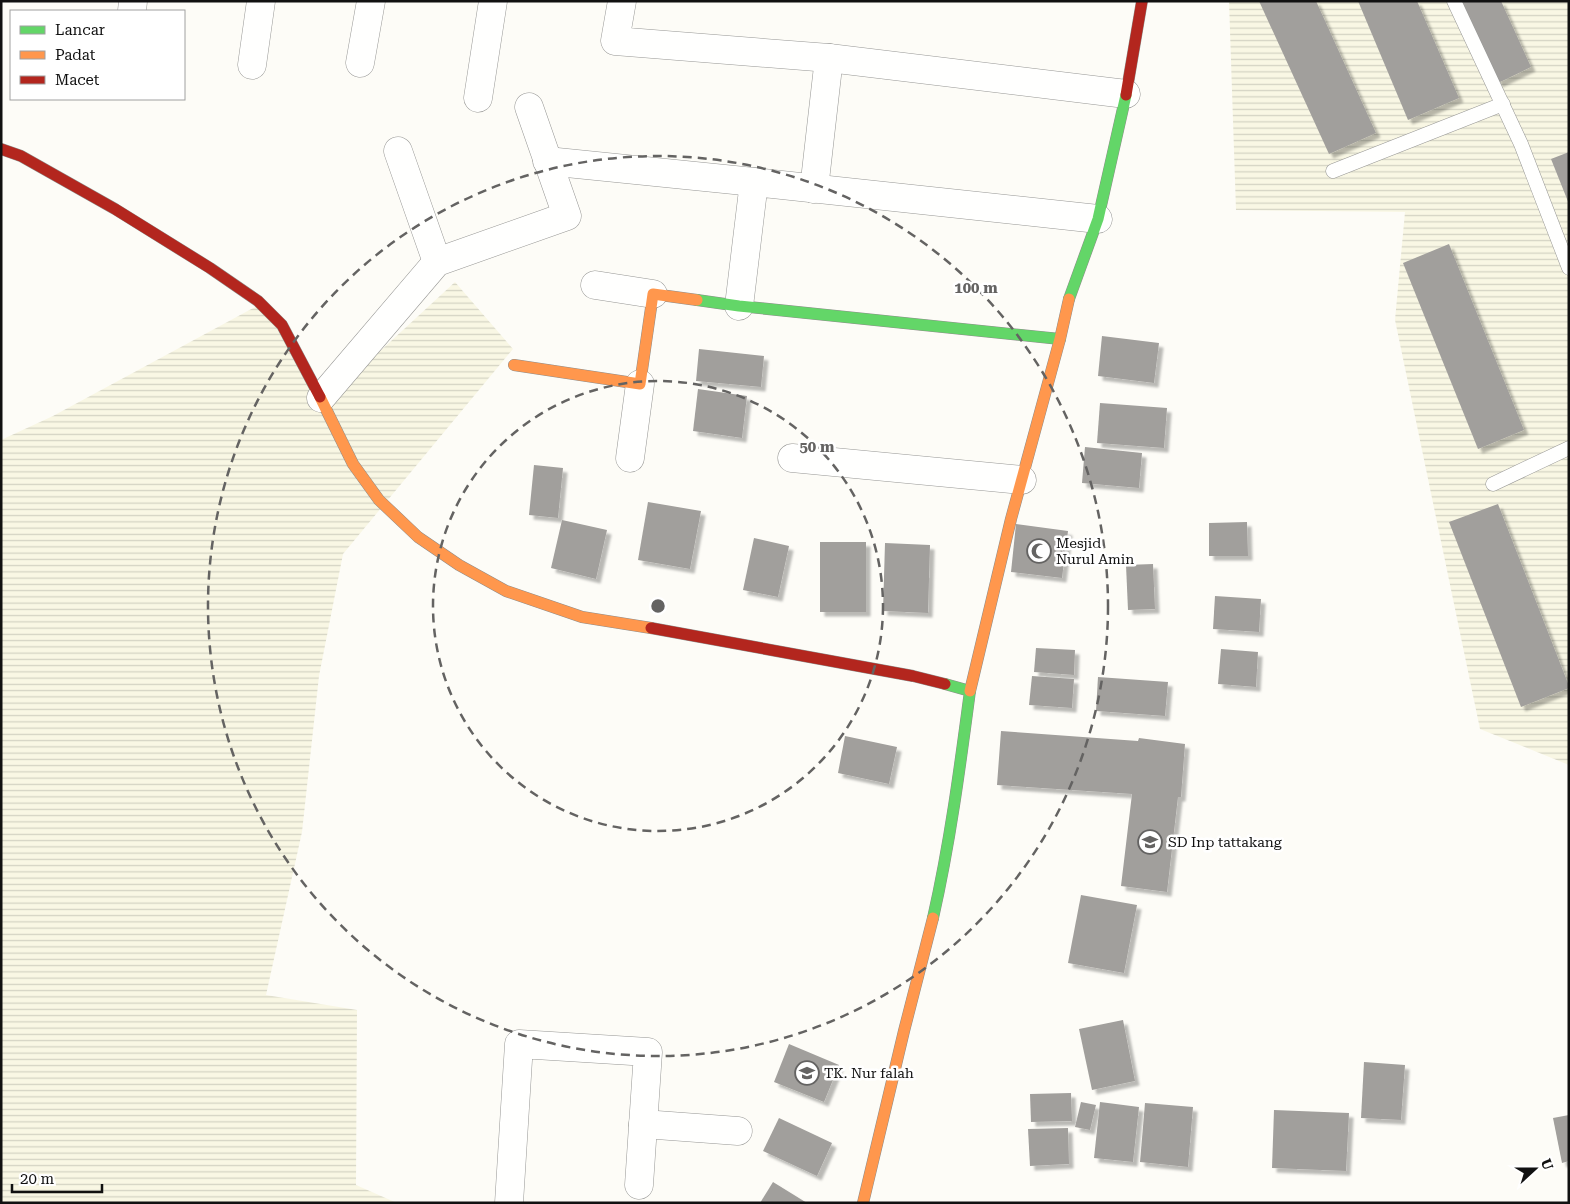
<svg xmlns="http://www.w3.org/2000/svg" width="1570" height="1204" viewBox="0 0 1570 1204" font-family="'Roboto Serif',serif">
  <defs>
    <pattern id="farmland-rules" width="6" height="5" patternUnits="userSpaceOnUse" patternTransform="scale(1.25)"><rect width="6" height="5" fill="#f9f7e4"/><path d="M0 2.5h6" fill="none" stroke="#d4d3c3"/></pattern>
    <filter id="shadow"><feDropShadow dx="4.5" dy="4.5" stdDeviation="1" flood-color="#0004"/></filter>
  </defs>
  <rect width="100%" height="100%" fill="#fdfcf7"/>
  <g fill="url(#farmland-rules)">
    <polygon points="1229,1 1569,1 1569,765 1480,729 1395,320 1405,212 1236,210"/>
    <polygon points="455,282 513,349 343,554 319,676 302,832 266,995 357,1010 356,1185 397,1203 1,1203 1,440 53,416 266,301 325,402"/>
  </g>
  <g fill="#a19f9c" filter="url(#shadow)">
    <polygon points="1259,1 1316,1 1376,133 1329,154"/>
    <polygon points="1358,1 1417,1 1459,98 1408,120"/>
    <polygon points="1460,1 1501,1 1531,67 1498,83"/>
    <polygon points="1569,152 1569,204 1551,159"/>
    <polygon points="1449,244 1524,430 1478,449 1403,263"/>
    <polygon points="1102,336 1159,343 1154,383 1098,376"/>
    <polygon points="699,349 764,356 761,387 696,381"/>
    <polygon points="698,389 747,396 742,438 693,431"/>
    <polygon points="1100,403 1167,408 1164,448 1097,443"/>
    <polygon points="1085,447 1142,453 1139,488 1082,483"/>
    <polygon points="534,465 563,468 558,518 529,515"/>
    <polygon points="648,502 701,511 690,569 638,560"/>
    <polygon points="1498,504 1569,686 1569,688 1521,707 1449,522"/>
    <polygon points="562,520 607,530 596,579 551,568"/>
    <polygon points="1247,522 1248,556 1209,556 1209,523"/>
    <polygon points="1016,524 1068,531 1062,578 1011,572"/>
    <polygon points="754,538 789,546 778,597 743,590"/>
    <rect x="820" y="542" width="46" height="70"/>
    <polygon points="885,543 930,545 928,613 883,611"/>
    <polygon points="1153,564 1155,609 1128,610 1126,565"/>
    <polygon points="1215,596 1261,599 1259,632 1213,629"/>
    <polygon points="1036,648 1075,650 1074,675 1034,672"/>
    <polygon points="1221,649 1258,652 1256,687 1218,684"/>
    <polygon points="1032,676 1074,679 1072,708 1029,705"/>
    <polygon points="1098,677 1168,682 1165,716 1096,711"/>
    <polygon points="1001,731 1138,741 1139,738 1185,744 1181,797 1178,797 1167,892 1121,886 1132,794 997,785"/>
    <polygon points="845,736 897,747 889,784 838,773"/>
    <polygon points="1081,895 1137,905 1124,973 1068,963"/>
    <polygon points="1123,1020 1135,1081 1092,1090 1079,1029"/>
    <polygon points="789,1044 839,1065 824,1102 774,1082"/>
    <polygon points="1364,1062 1405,1065 1401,1120 1361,1118"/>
    <polygon points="1071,1093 1072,1121 1031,1122 1030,1094"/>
    <polygon points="1081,1102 1096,1105 1090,1130 1075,1127"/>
    <polygon points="1100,1102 1139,1107 1133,1162 1094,1158"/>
    <polygon points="1145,1103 1193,1107 1188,1167 1140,1162"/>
    <polygon points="1274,1110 1349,1113 1346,1171 1272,1168"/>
    <polygon points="1569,1115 1569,1161 1562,1163 1553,1118"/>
    <polygon points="779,1118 832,1143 817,1176 763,1151"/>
    <polygon points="1068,1128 1069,1164 1030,1166 1028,1129"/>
    <polygon points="773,1182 807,1203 760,1203"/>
  </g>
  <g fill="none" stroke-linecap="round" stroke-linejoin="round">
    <g stroke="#979795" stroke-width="15">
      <g id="lane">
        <polyline points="1454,1 1521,144 1569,268"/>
        <polyline points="1333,171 1503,104"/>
        <polyline points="1493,484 1569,448"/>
      </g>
    </g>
    <g stroke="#979795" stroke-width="29">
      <g id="street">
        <polyline points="622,1 615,41 829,58 1126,94"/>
        <polyline points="132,11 133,1"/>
        <polyline points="360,63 371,1"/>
        <polyline points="252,65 261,1"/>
        <polyline points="478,98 493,1"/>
        <polyline points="398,151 437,262"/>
        <polyline points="547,161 754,182"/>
        <polyline points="814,189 829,58"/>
        <polyline points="595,285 653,294"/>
        <polyline points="739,306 754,182 1098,219"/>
        <polyline points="321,398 437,262 567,216 529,107"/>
        <polyline points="630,458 640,384"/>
        <polyline points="792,458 1022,480"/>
        <polyline points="643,1124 738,1131"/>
        <polyline points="509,1203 519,1044 648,1052 639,1185"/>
      </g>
    </g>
    <g stroke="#8e8d8b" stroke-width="12">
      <g id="fast">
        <polyline points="1069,299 1098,219 1126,95"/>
        <polyline points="697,300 739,306 1060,339"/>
        <path d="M933 918C950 843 960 767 970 691L945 684"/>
      </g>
    </g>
    <g stroke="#8e8d8b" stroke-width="12">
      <g id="slow">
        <polyline points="514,365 640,384 653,294 697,300"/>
        <polyline points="320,397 353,464 379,500 418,537 459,565 506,591 582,617 651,628"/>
        <polyline points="970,691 1011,519 1060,339 1069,299"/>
        <polyline points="863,1203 904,1031 933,918"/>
      </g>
    </g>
    <g stroke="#8e8d8b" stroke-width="12">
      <g id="jam">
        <polyline points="1126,95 1142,1"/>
        <polyline points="1,149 21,156 115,209 210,268 258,301 282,325 320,397"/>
        <polyline points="651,628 913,676 945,684"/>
      </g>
    </g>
    <use href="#lane" stroke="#fffffe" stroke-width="14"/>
    <use href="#street" stroke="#fffffe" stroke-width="28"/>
    <use href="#fast" stroke="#63d668" stroke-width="11"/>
    <use href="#slow" stroke="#ff974d" stroke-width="11"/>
    <use href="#jam" stroke="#b3261e" stroke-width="11"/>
  </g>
  <g fill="none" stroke="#646362" stroke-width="2.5" stroke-dasharray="9 6">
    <circle cx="658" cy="606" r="225"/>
    <circle cx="658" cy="606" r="450"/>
  </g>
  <defs>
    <g id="mosque-ring" transform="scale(1.25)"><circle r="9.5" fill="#fff" stroke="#646362" stroke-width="1.5"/><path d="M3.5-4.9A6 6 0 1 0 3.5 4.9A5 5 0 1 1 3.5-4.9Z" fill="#646362"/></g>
    <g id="school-ring" transform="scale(1.25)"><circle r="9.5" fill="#fff" stroke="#646362" stroke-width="1.5"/><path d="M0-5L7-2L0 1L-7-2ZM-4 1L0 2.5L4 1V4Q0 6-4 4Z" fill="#646362"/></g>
  </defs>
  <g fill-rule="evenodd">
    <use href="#mosque-ring" x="1039" y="551"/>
    <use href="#school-ring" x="1150" y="842"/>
    <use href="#school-ring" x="807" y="1073"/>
  </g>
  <g text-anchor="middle" stroke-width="5" stroke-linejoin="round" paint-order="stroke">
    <g font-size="14" fill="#111" stroke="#fff" text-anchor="start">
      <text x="1056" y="548">Mesjid<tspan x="1056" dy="16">Nurul Amin</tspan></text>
      <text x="1168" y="847">SD Inp tattakang</text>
      <text x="824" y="1078">TK. Nur falah</text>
    </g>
  </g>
  <circle cx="658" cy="606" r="8" fill="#646362" stroke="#fff" stroke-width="2.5"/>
  <g font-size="15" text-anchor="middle" font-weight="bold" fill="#646362" stroke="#fff" stroke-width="5" stroke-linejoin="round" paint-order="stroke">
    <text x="976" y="293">100 m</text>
    <text x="817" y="452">50 m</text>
  </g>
  <rect width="1570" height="1204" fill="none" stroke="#111111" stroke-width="5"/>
  <rect x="10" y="10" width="175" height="90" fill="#ffffff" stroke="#a0a0a0"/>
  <rect x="20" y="26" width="25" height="8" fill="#63d668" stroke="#a0a0a0"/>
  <text x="55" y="35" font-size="15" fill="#111111">Lancar</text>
  <rect x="20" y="51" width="25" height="8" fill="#ff974d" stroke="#a0a0a0"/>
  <text x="55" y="60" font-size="15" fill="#111111">Padat</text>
  <rect x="20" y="76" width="25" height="8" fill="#b3261e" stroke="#a0a0a0"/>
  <text x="55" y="85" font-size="15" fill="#111111">Macet</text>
  <g transform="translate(1535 1169) rotate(69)" stroke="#ffffff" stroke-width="4" paint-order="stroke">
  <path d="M0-4L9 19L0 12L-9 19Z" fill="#111111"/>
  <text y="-8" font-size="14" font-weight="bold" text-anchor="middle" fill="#111111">U</text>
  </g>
  <path d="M12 1184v8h90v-8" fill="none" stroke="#111111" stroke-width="2.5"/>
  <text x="20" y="1184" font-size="15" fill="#111111" stroke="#ffffff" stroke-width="4" paint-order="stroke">20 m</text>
</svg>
